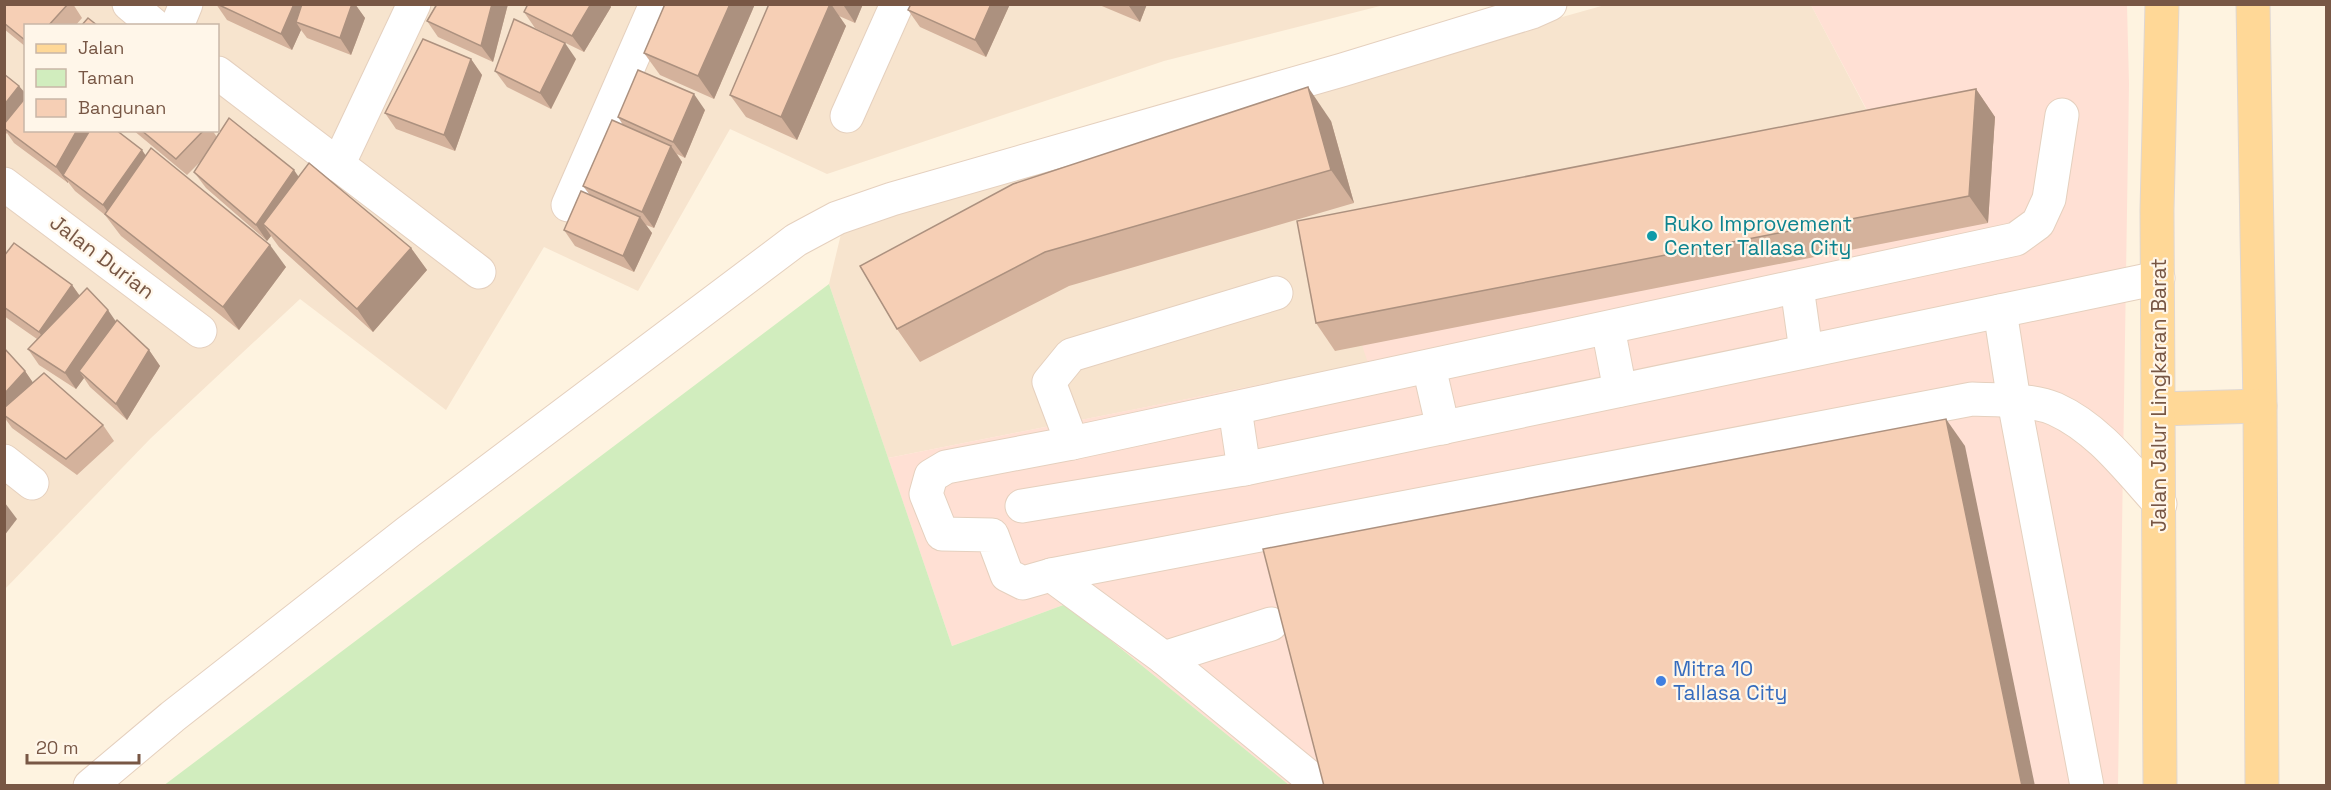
<svg xmlns="http://www.w3.org/2000/svg" width="2331" height="790" viewBox="0 0 2331 790" font-family="'Space Grotesk',sans-serif">
  <rect width="100%" height="100%" fill="#fef3e0"/>
  <g fill="#f7e4ce" fill-rule="evenodd">
    <path d="M5 5H1384L1164 61 827 174 730 129 638 291 544 247 446 410 300 299 151 438 5 589ZM26 26H218V130H26Z"/>
    <polygon points="1605,5 1811,5 1875,126 1329,249 1369,363 888,458 829,284 841,234 947,189"/>
  </g>
  <polygon fill="#ffe0d4" points="1811,5 2127,5 2129,84 2118,785 1289,785 1066,604 952,646 888,458 1368,363 1329,248 1875,125"/>
  <polygon fill="#d1edbe" points="829,284 952,646 1066,604 1289,785 163,786"/>
  <g fill="none" stroke-linecap="round" stroke-linejoin="round">
    <g stroke="#e5d0be" stroke-width="35">
      <g id="minor">
        <polyline points="129,4 155,26"/>
        <polyline points="177,26 186,4"/>
        <polyline points="218,73 479,272"/>
        <polyline points="847,116 897,4"/>
        <polyline points="338,165 414,4"/>
        <polyline points="4,184 200,331"/>
        <polyline points="568,205 656,4"/>
        <polyline points="1797,287 1806,351"/>
        <path d="M1276 293 1071 355 1049 382 1072 443 946 467 931 476 926 494 942 534 992 535 1007 575 1023 583 1051 575 1972 399C1997 400 2032 399 2055 409 2099 429 2128 469 2160 504"/>
        <polyline points="2000,311 2014,401 2087,786"/>
        <polyline points="1608,328 1620,390"/>
        <polyline points="1429,367 1443,428"/>
        <polyline points="1235,409 1244,469"/>
        <polyline points="1072,443 2016,239 2038,223 2049,199 2062,115"/>
        <polyline points="4,461 32,483"/>
        <polyline points="1022,506 1244,469 2158,278"/>
        <polyline points="1051,575 1164,658 1320,786"/>
        <polyline points="1164,658 1271,624"/>
        <polyline points="90,786 172,717 408,532 796,240 837,218 892,199 1342,70 1532,12 1550,4"/>
      </g>
    </g>
    <g stroke="#dfd7d2" stroke-width="35">
      <g id="major">
        <polyline points="2253,4 2260,406 2262,786"/>
        <polyline points="2159,409 2260,406"/>
        <polyline points="2160,786 2157,210 2162,4"/>
      </g>
    </g>
    <use href="#minor" stroke="#fff" stroke-width="33"/>
    <use href="#major" stroke="#ffd897" stroke-width="33"/>
  </g>
  <g fill="#d4b29c">
    <polygon points="4,4 73,4 82,18 75,26 26,26 26,47 4,29"/>
    <polygon points="216,4 355,4 365,18 351,55 307,38 301,30 292,50 227,20"/>
    <polygon points="437,4 508,4 493,62 438,37 427,21"/>
    <polygon points="665,4 755,4 714,99 660,75 644,53"/>
    <polygon points="769,4 863,4 855,23 839,16 846,26 797,140 746,117 730,95"/>
    <polygon points="911,4 1010,4 986,57 920,27 908,10"/>
    <polygon points="1097,4 1147,4 1140,22"/>
    <polygon points="611,7 584,52 535,28 524,12"/>
    <polygon points="471,59 482,75 455,151 396,129 385,113"/>
    <polygon points="576,59 551,109 507,87 495,71"/>
    <polygon points="4,74 26,130 146,155 286,267 239,330 121,236 105,215 75,191 68,182 68,183 14,143 7,133 4,136"/>
    <polygon points="1976,89 1995,117 1988,223 1335,351 1316,323"/>
    <polygon points="705,110 685,158 677,154 682,162 654,228 646,225 652,233 634,272 575,246 564,230 589,194 583,186 623,125 618,117"/>
    <polygon points="1331,121 1354,203 1069,286 920,362 897,329 860,266"/>
    <polygon points="133,130 212,130 217,137 299,177 411,248 427,270 373,332 279,247 271,236 267,241 206,188 194,172 202,160 187,175"/>
    <polygon points="4,256 72,285 80,296 116,321 149,350 160,366 127,420 90,387 84,378 76,389 39,365 28,349 37,339 4,316"/>
    <polygon points="4,348 25,371 33,383 103,425 114,441 77,475 12,428 4,417"/>
  </g>
  <g fill="#ac917f">
    <polygon points="294,4 306,4 296,22 301,30 292,50 281,34"/>
    <polygon points="352,4 355,4 365,18 351,55 340,38"/>
    <polygon points="492,4 508,4 493,62 481,46"/>
    <polygon points="591,4 610,4 611,7 584,52 572,36"/>
    <polygon points="730,4 755,4 714,99 698,76"/>
    <polygon points="830,4 831,4 846,26 797,140 781,117"/>
    <polygon points="845,4 863,4 855,23 844,6"/>
    <polygon points="991,4 1010,4 986,57 975,40"/>
    <polygon points="1129,4 1147,4 1140,22 1129,6"/>
    <polygon points="565,43 576,59 551,109 540,93"/>
    <polygon points="471,59 482,75 455,151 444,135"/>
    <polygon points="19,86 26,94 26,109 4,128 4,105"/>
    <polygon points="1308,87 1331,121 1354,203 1331,170"/>
    <polygon points="1976,89 1995,117 1988,223 1969,196"/>
    <polygon points="694,94 705,110 685,158 673,142"/>
    <polygon points="77,130 98,130 63,175 68,182 68,183 56,167"/>
    <polygon points="671,146 682,162 654,228 642,212"/>
    <polygon points="142,150 153,166 114,221 103,205"/>
    <polygon points="294,170 305,186 263,224 271,236 267,241 256,225"/>
    <polygon points="640,217 652,233 634,272 623,256"/>
    <polygon points="270,245 286,267 239,330 223,307"/>
    <polygon points="411,248 427,270 373,332 357,309"/>
    <polygon points="72,285 84,302 50,348 39,332"/>
    <polygon points="108,310 119,326 79,371 84,378 76,389 65,373"/>
    <polygon points="149,350 160,366 127,420 116,404"/>
    <polygon points="25,371 36,387 4,413 4,394"/>
    <polygon points="1946,419 1965,446 2035,786 2022,786"/>
    <polygon points="5,503 17,519 4,536 4,504"/>
  </g>
  <g fill="#f6cfb5" stroke="#ac917f" stroke-width="1.5">
    <polygon points="4,4 68,4 48,26 26,26 26,41 4,23"/>
    <polygon points="217,4 294,4 281,34"/>
    <polygon points="302,4 352,4 340,38 296,22"/>
    <polygon points="437,4 492,4 481,46 427,21"/>
    <polygon points="528,4 591,4 572,36 524,12"/>
    <polygon points="665,4 730,4 698,76 644,53"/>
    <polygon points="769,4 830,4 781,117 730,95"/>
    <polygon points="911,4 991,4 975,40 908,10"/>
    <polygon points="88,18 98,26 81,26"/>
    <polygon points="514,19 565,43 540,93 495,71"/>
    <polygon points="423,39 471,59 444,135 385,113"/>
    <polygon points="638,70 694,94 673,142 618,117"/>
    <polygon points="4,74 19,86 4,105"/>
    <polygon points="1308,87 1331,170 1045,252 897,329 860,266 1013,184"/>
    <polygon points="1976,89 1969,196 1316,323 1297,221"/>
    <polygon points="26,97 26,130 77,130 56,167 4,128 4,124"/>
    <polygon points="229,118 294,170 256,225 194,172"/>
    <polygon points="612,120 671,146 642,212 583,186"/>
    <polygon points="90,130 116,130 142,150 103,205 63,175"/>
    <polygon points="141,130 204,130 176,159"/>
    <polygon points="151,148 270,245 223,307 105,214"/>
    <polygon points="309,163 411,248 357,309 263,224"/>
    <polygon points="581,191 640,217 623,256 564,230"/>
    <polygon points="14,243 72,285 39,332 4,307 4,256"/>
    <polygon points="87,288 108,310 65,373 28,349"/>
    <polygon points="117,320 149,350 116,404 79,371"/>
    <polygon points="4,348 25,371 4,394"/>
    <polygon points="44,373 103,425 66,459 4,415 4,408"/>
    <polygon points="1946,419 2022,786 1324,786 1263,549"/>
  </g>
  <circle fill="#0f9aa8" stroke="#fff6e9" stroke-width="2" cx="1652" cy="236" r="6"/>
  <circle fill="#3f7fe0" stroke="#fff6e9" stroke-width="2" cx="1661" cy="681" r="6"/>
  <g text-anchor="middle" stroke-width="4.5" stroke-linejoin="round" paint-order="stroke">
    <g font-size="21" fill="#0d838f" stroke="#fff6e9" text-anchor="start">
      <text x="1664" y="231">Ruko Improvement<tspan x="1664" dy="24">Center Tallasa City</tspan></text>
    </g>
    <g font-size="21" fill="#785745" stroke="#fff6e9">
      <text transform="translate(102 257) rotate(37)" y="7">Jalan Durian</text>
      <text transform="translate(2159 395) rotate(-90)" y="7">Jalan Jalur Lingkaran Barat</text>
    </g>
    <g font-size="21" fill="#366cbe" stroke="#fff6e9" text-anchor="start">
      <text x="1673" y="676">Mitra 10<tspan x="1673" dy="24">Tallasa City</tspan></text>
    </g>
  </g>
  <rect width="2331" height="790" fill="none" stroke="#785745" stroke-width="12"/>
  <rect x="24" y="24" width="195" height="108" fill="#fff6e9" stroke="#c9b6a7" stroke-width="1.5"/>
  <rect x="36" y="44" width="30" height="9" fill="#ffd897" stroke="#c9b6a7" stroke-width="1.5"/>
  <text x="78" y="54" font-size="18" fill="#785745">Jalan</text>
  <rect x="36" y="69" width="30" height="18" fill="#d1edbe" stroke="#c9b6a7" stroke-width="1.5"/>
  <text x="78" y="84" font-size="18" fill="#785745">Taman</text>
  <rect x="36" y="99" width="30" height="18" fill="#f6cfb5" stroke="#c9b6a7" stroke-width="1.5"/>
  <text x="78" y="114" font-size="18" fill="#785745">Bangunan</text>
  <path d="M27 754v9h112v-9" fill="none" stroke="#785745" stroke-width="3"/>
  <text x="36" y="754" font-size="18" fill="#785745" stroke="#fff6e9" stroke-width="4.5" paint-order="stroke">20 m</text>
</svg>
